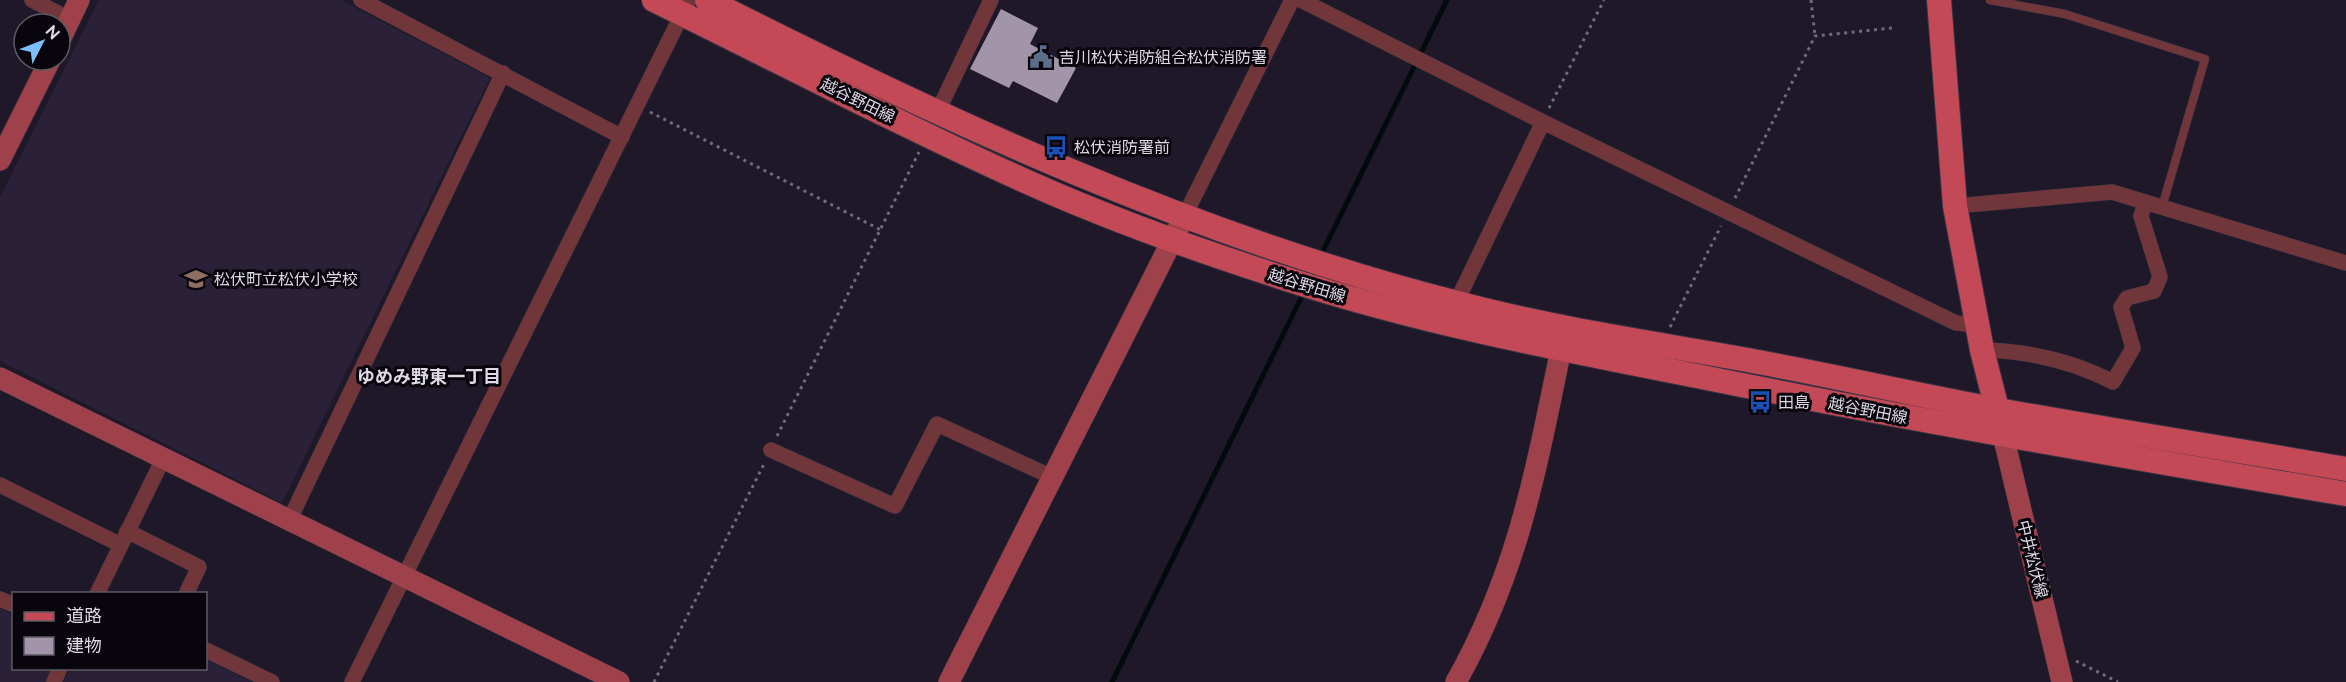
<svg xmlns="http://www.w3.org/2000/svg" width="2346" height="682" viewBox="0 0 2346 682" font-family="Raleway,'Noto Sans JP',sans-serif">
  <rect width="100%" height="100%" fill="#1f1829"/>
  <g fill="#2a2037">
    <polygon points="99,0 341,0 490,78 282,503 0,361 0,197"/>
    <polygon points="0,608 13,615 14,668 53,669 46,682 0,682"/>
    <polygon points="206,659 252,682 63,682 70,669 206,668"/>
  </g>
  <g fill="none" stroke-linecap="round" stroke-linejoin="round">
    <g stroke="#000b0e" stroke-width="5">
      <polyline points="1320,257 1447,0"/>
      <polyline points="1112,682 1305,290"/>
    </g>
  </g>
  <polygon fill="#a294a9" points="1001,9 1038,28 1030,44 1076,68 1057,103 1013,81 1009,88 970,69"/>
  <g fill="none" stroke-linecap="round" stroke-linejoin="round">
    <g stroke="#3a3343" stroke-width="9">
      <polyline id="lane" points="1990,0 2065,14 2205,59 2162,207"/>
    </g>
    <g stroke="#3a3343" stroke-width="16">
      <g id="street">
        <polyline points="32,0 70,19"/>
        <polyline points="361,0 622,137"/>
        <polyline points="1301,0 1543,122 1956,323 1977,325"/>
        <polyline points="938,111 991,0"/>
        <polyline points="1955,206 2112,192 2346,263"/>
        <polyline points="1184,217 1292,0"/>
        <polyline points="1456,303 1543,122"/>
        <path d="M1982 350C2027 351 2073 361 2113 382L2133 348 2121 307 2127 298 2154 291 2160 277 2141 216 2145 202"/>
        <polyline points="771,450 895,506 937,424 1052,477"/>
        <polyline points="0,485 121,545"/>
        <polyline points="289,521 503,73"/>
        <polyline points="127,531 199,567 186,594"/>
        <polyline points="97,594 163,459"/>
        <polyline points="0,599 14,605"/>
        <polyline points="206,650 272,682"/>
        <polyline points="54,682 60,668"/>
        <polyline points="352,682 689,0"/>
      </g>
    </g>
    <g stroke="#3a3343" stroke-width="22">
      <g id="secondary">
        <polyline points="60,40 79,0"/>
        <polyline points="0,160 50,60"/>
        <polyline points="0,378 619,682"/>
        <polyline points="2003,435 2062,682"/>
        <polyline points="949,682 1184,217"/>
        <path d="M1456 682C1518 572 1536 470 1561 349"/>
      </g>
    </g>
    <g stroke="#3a3343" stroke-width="26">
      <g id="primary">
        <path d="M654 0C777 60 898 124 1023 180 1109 219 1199 251 1290 280 1423 323 1560 349 1697 376 1913 420 2129 457 2346 494"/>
        <path d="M707 0C947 122 1195 236 1457 303 1554 329 1654 343 1753 361 1834 376 1916 395 1998 410 2114 431 2230 449 2346 469"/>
        <polyline points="1939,0 1955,206 1982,350 2000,421"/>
      </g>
    </g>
    <g stroke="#706a79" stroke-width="3" stroke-dasharray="3 4.5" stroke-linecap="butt">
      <polyline points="1811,0 1815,36"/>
      <polyline points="1549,108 1604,0"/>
      <polyline points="650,112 881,230"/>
      <polyline points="1735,198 1815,36 1892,28"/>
      <polyline points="1670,327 1721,226"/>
      <polyline points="777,436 919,152"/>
      <polyline points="2076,661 2118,682"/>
      <polyline points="654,682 764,464"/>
    </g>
    <use href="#lane" stroke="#70363a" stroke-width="8"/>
    <use href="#street" stroke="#70363a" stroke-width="15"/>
    <use href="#secondary" stroke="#9f414b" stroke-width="21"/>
    <use href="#primary" stroke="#c34957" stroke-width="24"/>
  </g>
  <defs>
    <g id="civic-bare" transform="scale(1.8)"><path d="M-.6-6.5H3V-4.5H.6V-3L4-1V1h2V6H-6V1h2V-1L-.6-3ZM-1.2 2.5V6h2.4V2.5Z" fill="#5c6f8a" stroke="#08050c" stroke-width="2.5" paint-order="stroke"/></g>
    <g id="bus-bare" transform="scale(1.8)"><path d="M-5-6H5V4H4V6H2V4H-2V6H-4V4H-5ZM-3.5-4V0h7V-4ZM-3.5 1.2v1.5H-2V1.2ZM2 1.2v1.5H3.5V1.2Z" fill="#1a4fb4" stroke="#08050c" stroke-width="2.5" paint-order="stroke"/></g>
    <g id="school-bare" transform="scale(1.8)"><path d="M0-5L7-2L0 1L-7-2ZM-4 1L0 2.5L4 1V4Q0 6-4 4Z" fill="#8d6e63" stroke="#08050c" stroke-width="2.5" paint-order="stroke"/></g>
  </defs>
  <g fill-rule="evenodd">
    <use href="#civic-bare" x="1041" y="57"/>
    <use href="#bus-bare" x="1056" y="147"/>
    <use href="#school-bare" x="196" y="279"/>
    <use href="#bus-bare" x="1760" y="402"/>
  </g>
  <g text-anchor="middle" stroke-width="6" stroke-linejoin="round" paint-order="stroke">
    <g font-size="16" fill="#ddd9e5" stroke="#08050c" text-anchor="start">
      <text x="1059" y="63">吉川松伏消防組合松伏消防署</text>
      <text x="1074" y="153">松伏消防署前</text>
      <text x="214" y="285">松伏町立松伏小学校</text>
      <text x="1778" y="408">田島</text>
    </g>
    <g font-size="16" fill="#ddd9e5" stroke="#08050c">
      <text transform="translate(858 100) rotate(26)" y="6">越谷野田線</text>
      <text transform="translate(1307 285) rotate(17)" y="6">越谷野田線</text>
      <text transform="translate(1868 410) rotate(11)" y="6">越谷野田線</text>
      <text transform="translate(2033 559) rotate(76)" y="6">中井松伏線</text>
    </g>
    <g font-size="18" font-weight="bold" fill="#ddd9e5" stroke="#08050c">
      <text x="429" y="383">ゆめみ野東一丁目</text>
    </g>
  </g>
  <rect x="12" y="592" width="195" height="78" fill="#08050c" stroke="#5d5a63" stroke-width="1.5"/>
  <rect x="24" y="612" width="30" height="9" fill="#c34957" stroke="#5d5a63" stroke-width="1.5"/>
  <text x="66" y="622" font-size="18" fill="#ddd9e5">道路</text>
  <rect x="24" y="637" width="30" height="18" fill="#a294a9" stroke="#5d5a63" stroke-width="1.5"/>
  <text x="66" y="652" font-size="18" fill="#ddd9e5">建物</text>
  <g transform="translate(42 42) rotate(48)"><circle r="28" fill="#08050c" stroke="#5d5a63" stroke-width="1.5"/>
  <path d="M0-4.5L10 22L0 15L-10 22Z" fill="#7bbef8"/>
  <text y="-9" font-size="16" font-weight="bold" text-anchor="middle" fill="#ddd9e5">N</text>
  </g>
</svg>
